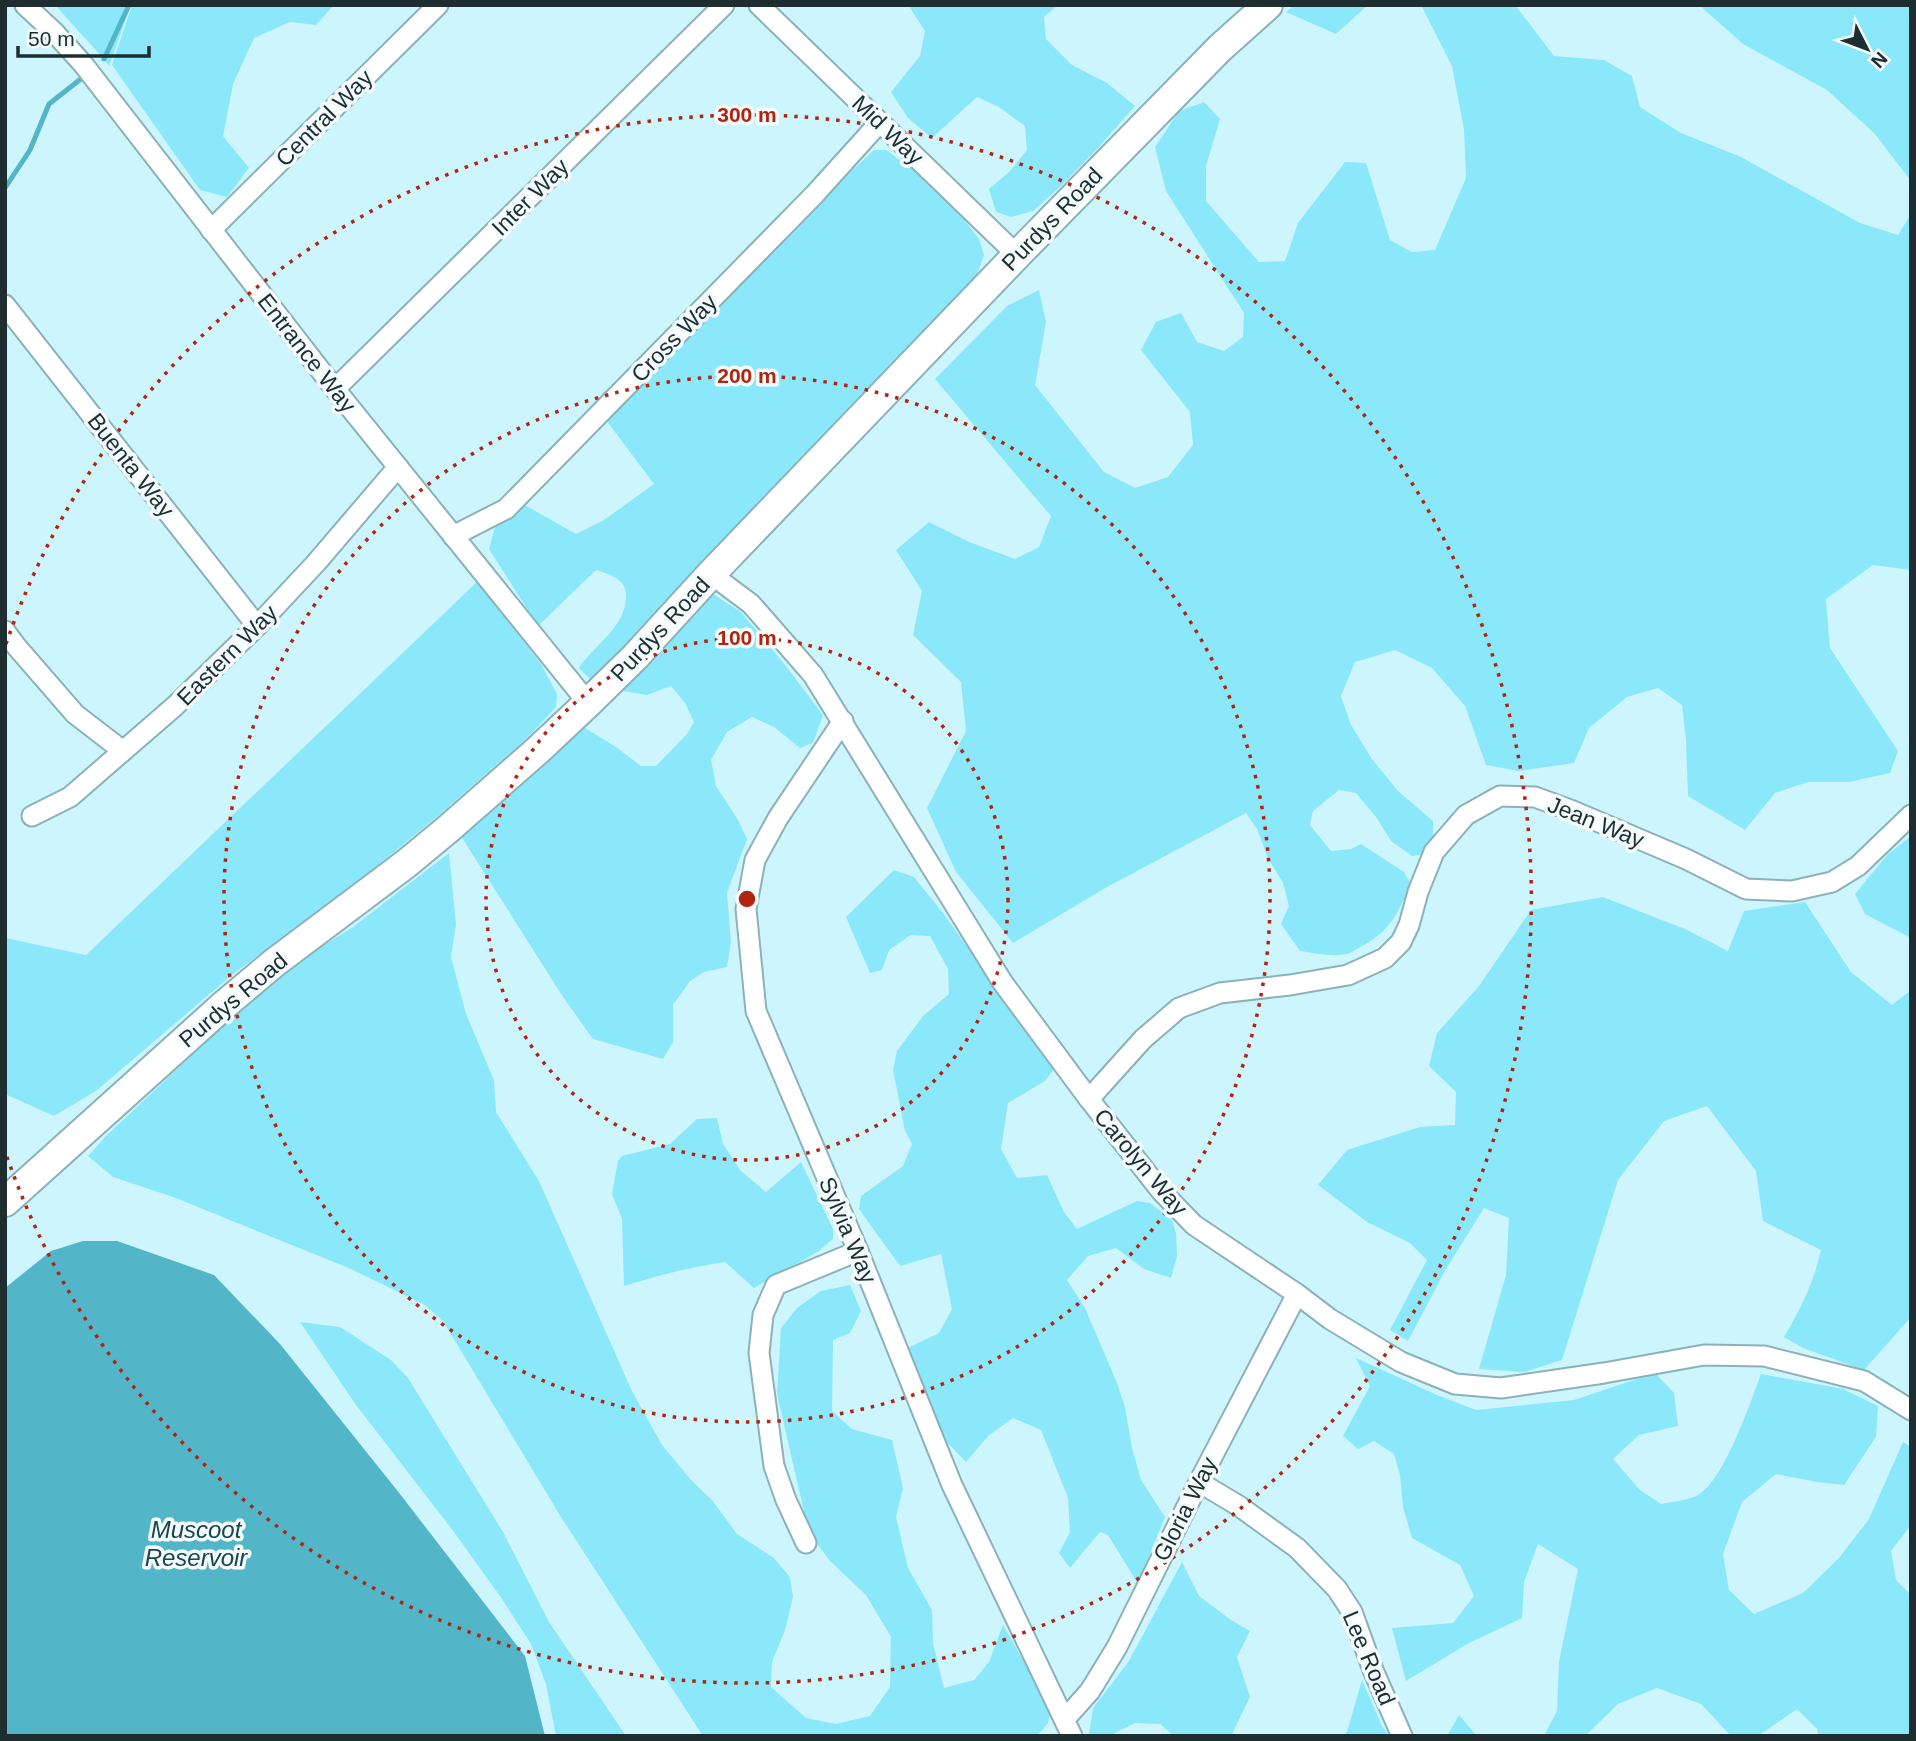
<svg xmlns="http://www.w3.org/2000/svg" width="1916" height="1741" viewBox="0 0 1916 1741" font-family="Arial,sans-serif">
  <rect width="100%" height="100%" fill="#cdf5fd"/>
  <g fill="#8be8fa">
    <polygon points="55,5 131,5 109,66 104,59"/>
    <polygon points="132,5 334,5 316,25 290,22 254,38 233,84 223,136 249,168 227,197 200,190 112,65"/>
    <polygon points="908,5 1058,5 1044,17 1046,39 1072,65 1107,83 1135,106 1097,149 1061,186 1033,211 1011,217 996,212 989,189 1010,171 1027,150 1025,126 999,107 977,97 932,138 908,118 891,92 920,56 925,31"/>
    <polygon points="1294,5 1368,5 1336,34 1286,12"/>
    <path d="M1421 5H1515L1554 56 1604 60 1632 76 1640 107 1681 133 1741 157 1860 223 1898 235 1911 214V570L1873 565 1826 599 1830 648 1898 751 1890 773 1849 782H1808L1775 793 1745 830 1688 796 1686 741 1682 705 1658 688 1627 697 1589 728 1574 763 1518 771 1486 765 1465 706 1432 668 1395 650 1355 662 1341 696 1351 725 1372 759 1398 791 1433 821V837L1424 854 1412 856 1391 841 1376 817 1356 793 1339 790 1313 811 1310 825 1331 851 1351 849 1361 844 1404 872 1411 884C1399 911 1391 930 1364 945 1360 947 1354 951 1350 953 1335 958 1315 953 1300 951L1281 924 1289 906 1283 883 1268 858 1257 829 1246 813 1107 887 1013 943 956 872 927 808 966 731 961 682 913 635 922 591 896 550 929 522 969 542 1015 559 1039 547 1051 516 935 379 1007 306 1039 290 1046 322 1035 385 1104 472 1135 488 1168 477 1193 445 1190 412 1141 350 1156 322 1181 313 1197 342 1224 351 1243 337 1244 313 1166 191 1155 147 1179 111 1204 102 1220 119 1206 166V201L1259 262 1285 261 1298 223 1345 162 1366 163 1390 240 1412 252 1435 250 1466 178 1464 130 1452 66Z"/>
    <polygon points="1699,5 1911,5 1911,181 1874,133 1827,90 1743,44"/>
    <path d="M874 150H886L908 166 929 184 963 218 979 239 984 255 977 275 951 306 887 370 642 632 591 680 579 668C595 644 626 627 626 596 627 580 610 574 596 570L538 626 489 549 495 527 523 504 576 534 604 520 654 484 606 420 827 194Z"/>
    <polygon points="477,582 541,664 557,694 556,707 528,737 439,815 366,875 233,974 96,1091 54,1116 5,1094 5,938 86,955"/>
    <polygon points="713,594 741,612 786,666 823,715 813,743 800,748 774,727 752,717 727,732 711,760 716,786 738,820 747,839 727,893 731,942 727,967 704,972 690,981 673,1005 673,1042 663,1059 593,1039 565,1000 459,833 577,723 616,747 641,766 656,766 687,734 694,722 685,703 671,686 647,695 623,691"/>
    <polygon points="1911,836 1911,938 1865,914 1855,894 1887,855"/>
    <polygon points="449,853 456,924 451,957 466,1014 494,1080 496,1112 539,1181 631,1389 662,1445 692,1481 712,1500 737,1534 774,1558 790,1577 793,1597 785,1630 772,1662 771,1687 806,1718 836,1724 870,1716 890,1687 891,1637 866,1595 830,1561 809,1533 777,1394 781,1328 797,1308 821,1291 850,1285 861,1311 850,1333 833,1340 832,1411 852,1429 892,1440 903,1488 896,1517 908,1568 932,1610 933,1643 944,1688 974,1680 989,1662 1003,1625 1051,1709 1048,1723 1037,1736 703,1736 561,1517 443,1321 425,1305 351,1269 173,1197 113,1177 88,1156 106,1136 238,1012 303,958 353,927"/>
    <polygon points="894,870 914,877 943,913 1055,1068 1045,1081 1008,1103 1001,1149 1017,1178 1047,1175 1064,1212 1077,1229 1137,1201 1150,1203 1172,1220 1176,1233 1177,1256 1171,1278 1144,1269 1116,1248 1088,1256 1067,1280 1085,1308 1117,1383 1125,1407 1132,1448 1141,1480 1165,1517 1138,1584 1108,1535 1100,1532 1070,1568 1059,1553 1070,1532 1068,1498 1041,1430 1013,1418 988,1436 966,1462 942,1437 908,1348 939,1333 952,1309 941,1254 900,1266 859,1209 861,1196 903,1166 912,1144 905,1131 893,1070 897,1051 923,1016 949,994 948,969 930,936 911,935 889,950 882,970 870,973 846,917"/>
    <path d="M1603 897 1685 929 1728 951 1744 911 1805 902 1851 972 1892 1005 1911 990V1317L1864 1370 1803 1348 1784 1337C1801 1309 1814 1281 1821 1250L1763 1221 1756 1171 1707 1106 1664 1121 1618 1180 1562 1360 1524 1372 1479 1369 1506 1275 1509 1218 1484 1208 1446 1269 1408 1341 1390 1330 1427 1260 1410 1243 1367 1222 1318 1185 1347 1150 1420 1127 1455 1125 1456 1092 1429 1066 1437 1033 1479 986 1531 910Z"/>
    <path d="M717 1118 723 1144 740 1170 766 1192 801 1162 833 1229V1239L819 1251 754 1288 725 1262C690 1267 657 1276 624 1286L622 1219 612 1194 618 1161 622 1156 670 1144 697 1119Z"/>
    <polygon points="300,1322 340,1327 391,1360 408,1378 503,1532 549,1622 626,1736 556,1736 546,1684 531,1644 502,1599 454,1532 356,1405"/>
    <path d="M1356 1358 1437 1395 1476 1410 1574 1400 1655 1373 1674 1393 1678 1426 1639 1435 1613 1459 1640 1490 1661 1504C1671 1502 1690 1500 1698 1495 1725 1479 1750 1403 1761 1374L1843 1389 1878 1406 1876 1437 1844 1485 1817 1482 1776 1474 1742 1502 1723 1554 1729 1590 1754 1614 1803 1593 1839 1558 1869 1519 1903 1442 1911 1447V1525L1891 1551 1896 1580 1911 1595V1736H1819L1817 1729 1797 1709 1758 1736H1731L1701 1704 1657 1688 1618 1704 1585 1736H1544L1557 1711 1559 1662 1578 1569 1538 1544 1524 1582 1522 1618 1469 1643 1406 1681 1392 1628 1453 1623 1474 1596 1460 1565 1412 1538 1403 1507 1400 1475 1394 1454 1374 1441 1358 1449 1343 1436 1370 1386Z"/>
    <polygon points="1182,1562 1199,1596 1231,1620 1250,1631 1237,1657 1250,1697 1231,1736 1174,1736 1160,1724 1135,1723 1109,1736 1089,1735 1093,1708 1129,1661"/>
    <polygon points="1362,1680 1382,1726 1389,1736 1343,1736 1347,1732"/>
    <polygon points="1459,1715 1477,1736 1447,1736"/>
  </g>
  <polygon fill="#53b6c8" points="83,1241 117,1241 214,1275 280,1344 400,1494 525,1656 545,1736 5,1736 5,1288 51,1251"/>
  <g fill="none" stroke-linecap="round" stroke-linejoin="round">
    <g stroke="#53b6c8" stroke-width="5">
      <polyline points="104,59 129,5"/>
      <polyline points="5,188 30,150 49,104 82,78"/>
    </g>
    <g stroke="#8bb1b9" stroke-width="23">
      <g id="street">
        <polyline points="25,5 55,33 83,64 335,389 588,703"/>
        <polyline points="759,5 1017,255"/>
        <polyline points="211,230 438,5"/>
        <polyline points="5,305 257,626"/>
        <polyline points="335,389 724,5"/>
        <polyline points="453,536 506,509 815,194 880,122"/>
        <polyline points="711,574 751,604 813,675 1003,983 1089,1099 1161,1191 1194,1225 1297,1294 1330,1319 1401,1362 1455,1384 1501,1388 1604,1373 1704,1355 1764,1356 1864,1381 1911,1410"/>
        <polyline points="5,631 16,646 75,714 123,751"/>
        <polyline points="843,721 778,818 755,860 746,909 756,1011 858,1251 952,1485 1072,1736"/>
        <polyline points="32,816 70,797 175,706 257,626 316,563 398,467"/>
        <polyline points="1089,1099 1143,1039 1179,1008 1220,993 1290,985 1348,975 1385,958 1401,942 1409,925 1418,892 1434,852 1466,815 1500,796 1535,797 1573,811 1686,859 1746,889 1792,891 1832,882 1858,866 1911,815"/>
        <polyline points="1199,1482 1239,1506 1297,1548 1337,1589 1352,1612 1373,1670 1402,1736"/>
        <polyline points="806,1543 786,1500 774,1466 759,1353 763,1315 776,1285 858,1251"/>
        <polyline points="1065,1719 1090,1691 1117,1647 1199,1482 1297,1294"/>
      </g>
    </g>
    <g stroke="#8bb1b9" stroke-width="32">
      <polyline id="secondary" points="5,1202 224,1005 274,963 407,863 448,829 538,750 588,703 635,657 711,574 1017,255 1220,48 1268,5"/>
    </g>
    <use href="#street" stroke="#fff" stroke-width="19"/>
    <use href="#secondary" stroke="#fff" stroke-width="28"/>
  </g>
  <g fill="none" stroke="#b1240f" stroke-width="3.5" stroke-dasharray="3.5 7">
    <circle cx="747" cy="899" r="261"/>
    <circle cx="747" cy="899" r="523"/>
    <path d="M6 644A784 784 0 1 1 6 1154"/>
  </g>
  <g text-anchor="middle" stroke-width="7" stroke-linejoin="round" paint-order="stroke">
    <g font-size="23" fill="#1d2d30" stroke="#f4fbfd">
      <text transform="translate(324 118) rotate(-45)" y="8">Central Way</text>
      <text transform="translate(888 130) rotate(44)" y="8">Mid Way</text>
      <text transform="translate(530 197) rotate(-45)" y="8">Inter Way</text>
      <text transform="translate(1052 219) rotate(-46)" y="8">Purdys Road</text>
      <text transform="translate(674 338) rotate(-46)" y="8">Cross Way</text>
      <text transform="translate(307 353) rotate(52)" y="8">Entrance Way</text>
      <text transform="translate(131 465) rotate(52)" y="8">Buenta Way</text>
      <text transform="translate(660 629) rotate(-47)" y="8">Purdys Road</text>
      <text transform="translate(227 655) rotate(-45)" y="8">Eastern Way</text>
      <text transform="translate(1596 822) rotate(22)" y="8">Jean Way</text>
      <text transform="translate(233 1000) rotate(-40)" y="8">Purdys Road</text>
      <text transform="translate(1141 1162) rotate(50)" y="8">Carolyn Way</text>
      <text transform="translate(848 1230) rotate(67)" y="8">Sylvia Way</text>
      <text transform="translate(1185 1509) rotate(-63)" y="8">Gloria Way</text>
      <text transform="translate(1369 1658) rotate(67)" y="8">Lee Road</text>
    </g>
    <g font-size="24" font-style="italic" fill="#19464e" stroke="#f4fbfd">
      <text x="196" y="1538">Muscoot<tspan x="196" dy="28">Reservoir</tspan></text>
    </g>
  </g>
  <circle cx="747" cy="899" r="10" fill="#b1240f" stroke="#f4fbfd" stroke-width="3.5"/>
  <g font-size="21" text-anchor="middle" font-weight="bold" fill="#b1240f" stroke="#f4fbfd" stroke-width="7" stroke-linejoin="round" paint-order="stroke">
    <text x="747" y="122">300 m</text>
    <text x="747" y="383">200 m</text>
    <text x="747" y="645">100 m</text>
  </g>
  <rect width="1916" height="1741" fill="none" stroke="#1d2d30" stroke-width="14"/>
  <g transform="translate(1867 49) rotate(132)" stroke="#f4fbfd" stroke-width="5" paint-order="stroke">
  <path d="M0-5L12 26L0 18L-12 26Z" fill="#1d2d30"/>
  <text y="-10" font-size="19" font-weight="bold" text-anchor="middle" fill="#1d2d30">N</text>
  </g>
  <path d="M18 46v10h131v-10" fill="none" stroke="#1d2d30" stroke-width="3.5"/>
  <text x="28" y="46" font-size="21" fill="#1d2d30" stroke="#f4fbfd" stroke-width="5" paint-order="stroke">50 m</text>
</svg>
